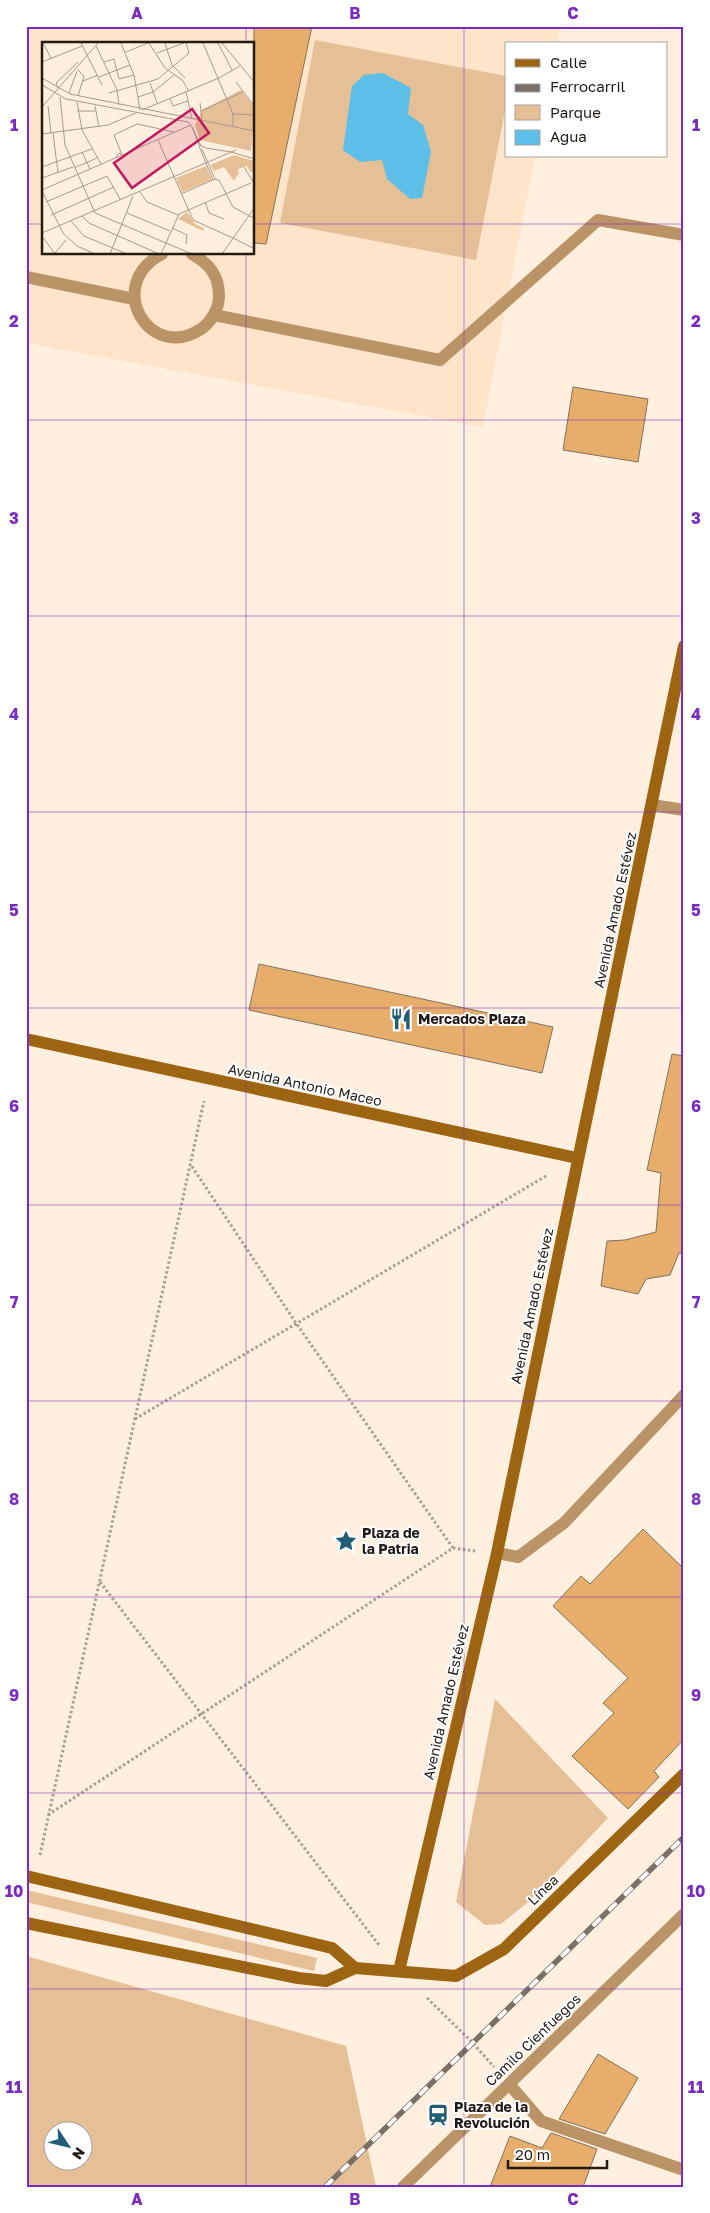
<svg xmlns="http://www.w3.org/2000/svg" width="710" height="2213" viewBox="0 0 710 2213" font-family="'Golos Text',sans-serif">
  <rect width="100%" height="100%" fill="#ffefde"/>
  <path fill="#fee4c9" fill-rule="evenodd" d="M26 26H561L557 44H506V156H535L483 427 26 343ZM44 44H254V254H44Z"/>
  <g fill="#e5bf96" fill-rule="evenodd">
    <polygon points="315,40 506,76 506,105 476,260 280,223"/>
    <polygon points="495,1699 608,1818 527,1903 501,1924 485,1925 456,1902"/>
    <polygon points="26,1890 317,1958 314,1971 26,1902"/>
    <path d="M26 1956 346 2046 376 2187H26ZM52 2130H82V2160H52Z"/>
  </g>
  <polygon fill="#5dbfe7" points="383,73 411,88 408,114 423,125 431,152 422,198 410,199 387,179 382,160 360,162 343,150 352,86 364,75"/>
  <g fill="#e7ae6b" stroke="#83715e">
    <polygon points="254,26 312,26 266,244 254,243"/>
    <polygon points="573,387 648,399 638,462 563,450"/>
    <polygon points="259,964 553,1027 542,1073 249,1010"/>
    <polygon points="672,1054 684,1056 684,1253 679,1253 670,1275 646,1279 638,1294 601,1286 607,1241 625,1240 656,1232 661,1173 647,1170"/>
    <polygon points="643,1529 684,1569 684,1739 654,1771 659,1777 628,1809 572,1756 614,1713 603,1703 628,1678 553,1606 581,1576 590,1584"/>
    <polygon points="598,2054 638,2078 605,2134 559,2119"/>
    <polygon points="551,2133 597,2149 583,2187 490,2187 510,2136 542,2148"/>
  </g>
  <g fill="none" stroke-linecap="round" stroke-linejoin="round">
    <g stroke="#ab9f91" stroke-width="3" stroke-dasharray="2.5 2.5" stroke-linecap="butt">
      <polyline points="135,1419 546,1176"/>
      <polyline points="453,1548 475,1551"/>
      <polyline points="100,1582 379,1945"/>
      <polyline points="48,1815 453,1548 296,1323 191,1165"/>
      <polyline points="40,1855 204,1101"/>
      <polyline points="427,1998 472,2042 494,2067"/>
    </g>
    <g stroke="#ba9367" stroke-width="12">
      <path d="M162 254C103 285 150 363 201 329 211 322 219 309 219 296 219 276 210 264 192 254"/>
      <polyline points="26,277 134,299"/>
      <polyline points="214,315 440,360 598,220 684,235"/>
      <polyline points="652,805 684,810"/>
    </g>
    <g stroke="#ba9367" stroke-width="12">
      <polyline points="497,1553 518,1557 564,1523 684,1395"/>
      <polyline points="509,2084 541,2121 684,2170"/>
      <polyline points="403,2187 684,1914"/>
    </g>
    <g stroke="#9d6412" stroke-width="12">
      <polyline points="26,1039 577,1158"/>
      <polyline points="26,1876 332,1948 355,1968 326,1981 298,1978 26,1923"/>
      <polyline points="355,1968 456,1976 504,1949 684,1774"/>
      <polyline points="399,1971 497,1553 684,646"/>
    </g>
    <g stroke="#7a7065" stroke-width="5.5">
      <polyline id="rail" points="325,2187 684,1837"/>
    </g>
    <use href="#rail" stroke="#fff" stroke-width="4" stroke-dasharray="11" stroke-linecap="butt"/>
  </g>
  <path fill="none" stroke="#7b2cbf" stroke-width="1" stroke-opacity="0.55" d="M246 26V44M464 26V2187M26 224H44M254 224H684M246 254V2187M26 420H684M26 616H684M26 812H684M26 1008H684M26 1205H684M26 1401H684M26 1597H684M26 1793H684M26 1989H684"/>
  <defs>
    <g id="restaurant-bare" transform="scale(1.725)"><path d="M-5-6h1v4h1v-4h1v4h1v-4h1v5L-1.5 .5V6h-2V.5L-5-1ZM5-6V6H3V1.5H1.5Q1.5-4 5-6Z" fill="#215e75" stroke="#fff" stroke-width="2.5" paint-order="stroke"/></g>
    <g id="sight-bare" transform="scale(1.725)"><path d="M0-6L1.8-2.2L6-1.7L2.9 1.2L3.7 5.4L0 3.3L-3.7 5.4L-2.9 1.2L-6-1.7L-1.8-2.2Z" fill="#215e75" stroke="#fff" stroke-width="2.5" paint-order="stroke"/></g>
    <g id="station-bare" transform="scale(1.725)"><path d="M-3-6H3Q5-6 5-4V2Q5 4 3 4L4.5 6H3L1.5 4h-3L-3 6H-4.5L-3 4Q-5 4-5 2V-4Q-5-6-3-6ZM-3.5-4v3h7v-3ZM-3.5 1v1.5H-2V1ZM2 1v1.5H3.5V1Z" fill="#215e75" stroke="#fff" stroke-width="2.5" paint-order="stroke"/></g>
  </defs>
  <g fill-rule="evenodd">
    <use href="#restaurant-bare" x="401" y="1019"/>
    <use href="#sight-bare" x="346" y="1541"/>
    <use href="#station-bare" x="438" y="2115"/>
  </g>
  <g text-anchor="middle" stroke-width="4" stroke-linejoin="round" paint-order="stroke">
    <g font-size="14" fill="#221b14" stroke="#fff">
      <text transform="translate(615 910) rotate(-78)" y="5">Avenida Amado Estévez</text>
      <text transform="translate(305 1085) rotate(12)" y="5">Avenida Antonio Maceo</text>
      <text transform="translate(532 1306) rotate(-78)" y="5">Avenida Amado Estévez</text>
      <text transform="translate(446 1702) rotate(-77)" y="5">Avenida Amado Estévez</text>
      <text transform="translate(543 1890) rotate(-44)" y="5">Línea</text>
      <text transform="translate(533 2040) rotate(-44)" y="5">Camilo Cienfuegos</text>
    </g>
    <g font-size="14" font-weight="bold" fill="#221b14" stroke="#fff" text-anchor="start">
      <text x="418" y="1024">Mercados Plaza</text>
      <text x="362" y="1538">Plaza de<tspan x="362" dy="16">la Patria</tspan></text>
      <text x="454" y="2112">Plaza de la<tspan x="454" dy="16">Revolución</tspan></text>
    </g>
  </g>
  <g transform="translate(42 42)">
    <rect width="212" height="212" fill="#ffefde"/>
    <path d="M199 48 212 65 209 109 158 98 153 83 160 68ZM192 113 212 119V129L208 130 205 124 196 127 197 131 192 139 182 125 172 129 168 123ZM164 124 170 138 140 150 134 136ZM145 170 153 182 162 186 161 189 136 177Z" fill="#e5bf96"/>
    <path fill="none" stroke="#a79a8d" stroke-width="1" d="M1 1 9 16M39 1 60 43M79 1 92 33 98 68M107 1 123 26 140 38 147 49M123 1 130 23 143 36M161 1 191 72V85M176 1 190 28M180 1 213 41M54 4 75 48 77 63M84 10 106 1M115 11 142 1M0 20 40 4M62 20 72 17 77 37 92 33M36 28 42 34 36 54M57 35 88 23M0 36 28 52 213 89M41 39 56 33M194 40 213 65M108 41 115 61M0 43 24 57 146 80 150 85M16 46 14 41 36 20M144 50 150 77M27 51 35 29M67 51 116 37 147 11 144 1M18 55 23 103 53 171 150 212M96 55 111 50 132 33M128 57 131 64 146 59M35 60 40 88 59 122M158 61 160 78M6 64 9 91M53 64 57 85M0 65 56 1M100 68 177 36 198 24M35 69H53M159 69 201 50M191 72 213 73M11 91 16 131M0 92 66 83 94 71M116 98 151 178 191 196M157 104 171 138M159 104 150 85 157 103 162 105 164 106 189 110 213 117M160 107 173 137M40 110 48 127M73 116 77 111 80 113 72 93 95 82 132 90M0 125 50 107M202 125 213 143M32 126 55 116M0 136 31 125M173 137 177 138 191 165 213 177M0 148 149 83M0 149 21 191 35 204 53 212M98 150 105 160 136 173M139 152 173 137M4 160 65 134 78 157M163 160 167 171 182 177M85 171 128 189M9 173 72 145M40 174 47 181 117 212M29 179 42 194 85 212M130 186 145 193 144 202M0 191 194 108M0 194 13 212M191 196 213 207M13 211 24 198M68 212 91 154M119 212 137 172 209 141M180 212 213 165"/>
    <path fill="#c2185b" fill-opacity="0.15" stroke="#c2185b" stroke-width="2.5" d="M150 67 167 91 90 146 72 121Z"/>
    <rect width="212" height="212" fill="none" stroke="#221b14" stroke-width="2.5"/>
  </g>
  <rect width="710" height="2213" fill="none" stroke="#ffffff" stroke-width="55"/>
  <rect x="505" y="42" width="162" height="115" fill="#ffffff" stroke="#a7a4a1"/>
  <rect x="515" y="59" width="25" height="8" fill="#9d6412" stroke="#a7a4a1"/>
  <text x="550" y="68" font-size="15" fill="#221b14">Calle</text>
  <rect x="515" y="84" width="25" height="8" fill="#7a7065" stroke="#a7a4a1"/>
  <text x="550" y="92" font-size="15" fill="#221b14">Ferrocarril</text>
  <rect x="515" y="105" width="25" height="15" fill="#e5bf96" stroke="#a7a4a1"/>
  <text x="550" y="118" font-size="15" fill="#221b14">Parque</text>
  <rect x="515" y="130" width="25" height="15" fill="#5dbfe7" stroke="#a7a4a1"/>
  <text x="550" y="142" font-size="15" fill="#221b14">Agua</text>
  <g transform="translate(68 2146) rotate(125)"><circle r="24" fill="#ffffff" stroke="#a7a4a1"/>
  <path d="M0-4L9 19L0 12L-9 19Z" fill="#215e75"/>
  <text y="-8" font-size="14" font-weight="bold" text-anchor="middle" fill="#221b14">N</text>
  </g>
  <path d="M508 2160v8h99v-8" fill="none" stroke="#221b14" stroke-width="2.5"/>
  <text x="515" y="2160" font-size="15" fill="#221b14" stroke="#ffffff" stroke-width="4" paint-order="stroke">20 m</text>
  <rect x="28" y="28" width="654" height="2158" fill="none" stroke="#7b2cbf" stroke-width="2"/>
  <g font-size="16" text-anchor="middle" font-weight="bold" fill="#7b2cbf">
    <text x="137" y="19">A</text>
    <text x="355" y="19">B</text>
    <text x="573" y="19">C</text>
    <text x="14" y="131">1</text>
    <text x="696" y="131">1</text>
    <text x="14" y="327">2</text>
    <text x="696" y="327">2</text>
    <text x="14" y="524">3</text>
    <text x="696" y="524">3</text>
    <text x="14" y="720">4</text>
    <text x="696" y="720">4</text>
    <text x="14" y="916">5</text>
    <text x="696" y="916">5</text>
    <text x="14" y="1112">6</text>
    <text x="696" y="1112">6</text>
    <text x="14" y="1308">7</text>
    <text x="696" y="1308">7</text>
    <text x="14" y="1505">8</text>
    <text x="696" y="1505">8</text>
    <text x="14" y="1701">9</text>
    <text x="696" y="1701">9</text>
    <text x="14" y="1897">10</text>
    <text x="696" y="1897">10</text>
    <text x="14" y="2093">11</text>
    <text x="696" y="2093">11</text>
    <text x="137" y="2205">A</text>
    <text x="355" y="2205">B</text>
    <text x="573" y="2205">C</text>
  </g>
</svg>
